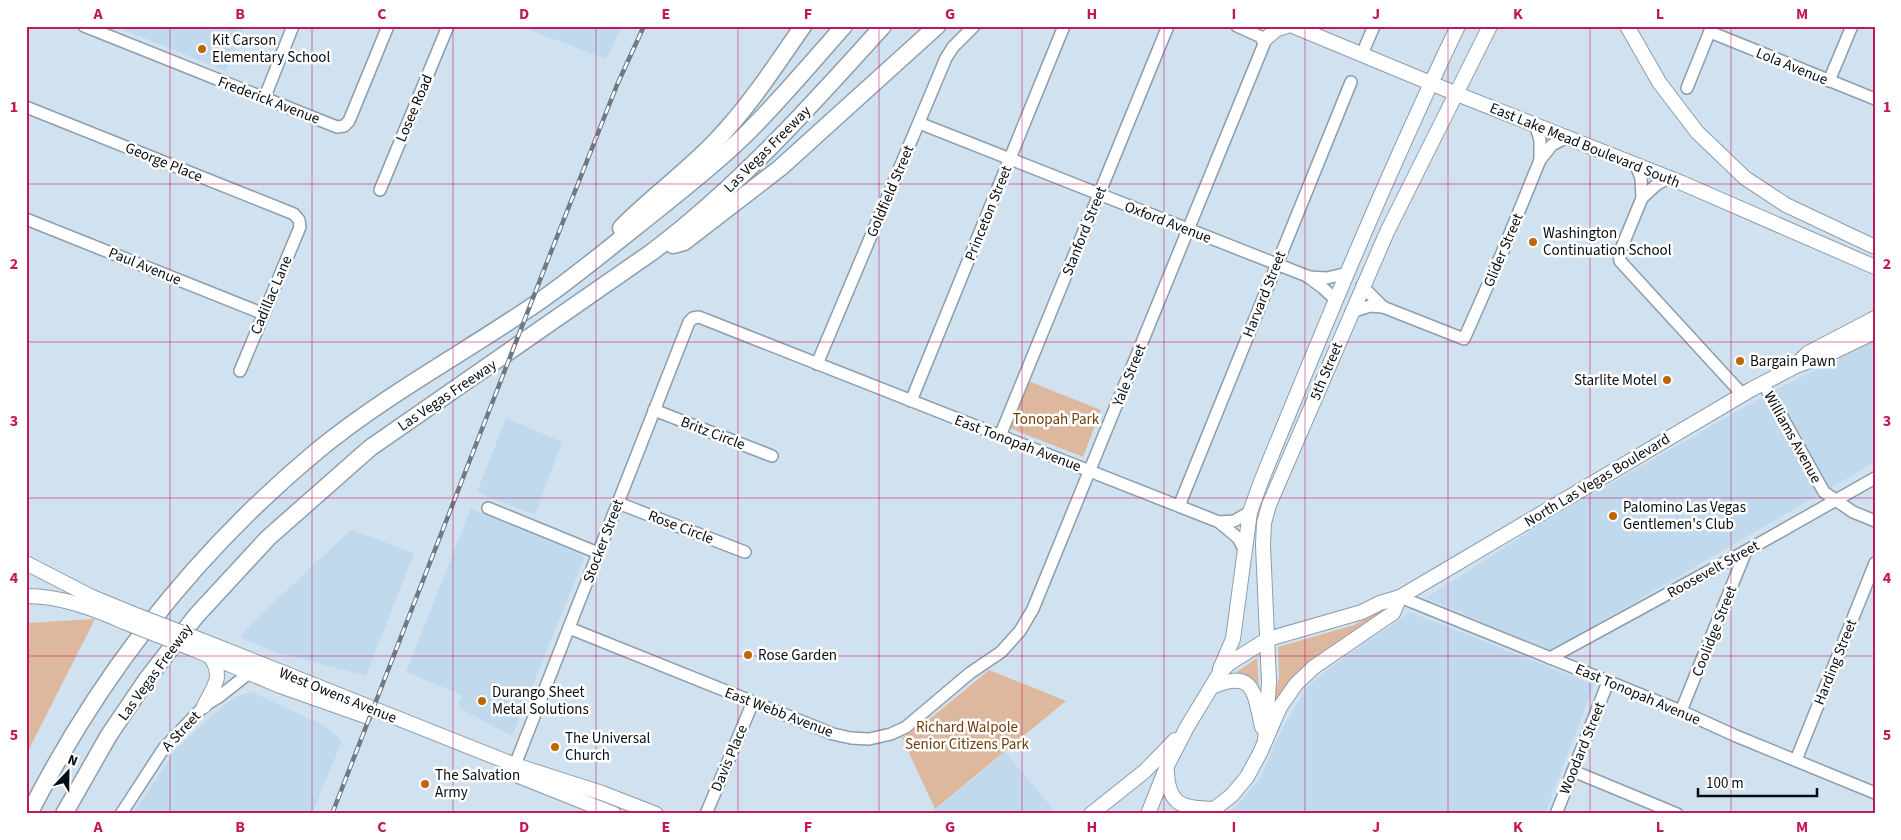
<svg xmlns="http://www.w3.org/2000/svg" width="1901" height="840" viewBox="0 0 1901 840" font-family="'Source Sans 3',sans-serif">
  <rect width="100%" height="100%" fill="#d0e2f0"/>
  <g fill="#c1d9ed">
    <polygon points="114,26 244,26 226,71"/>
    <polygon points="519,26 622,26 606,59"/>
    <polygon points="1875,341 1875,462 1550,651 1426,598 1547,520 1773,391"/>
    <polygon points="506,418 562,442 535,515 477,492"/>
    <polygon points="471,508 582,555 584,559 512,736 458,707 462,695 406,672"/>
    <polygon points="351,530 414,553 366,676 276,652 240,638 253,622"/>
    <polygon points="1410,612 1594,685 1545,814 1227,814 1242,800 1260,778 1281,731 1307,687 1324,672"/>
    <polygon points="252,692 325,726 342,741 312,814 133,814 176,749 214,714 235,697"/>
    <polygon points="1005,752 1057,814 930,814 978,775"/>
  </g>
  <g fill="#ddb89f">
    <polygon points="1028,381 1101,410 1083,457 1010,428"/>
    <polygon points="1387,607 1325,653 1278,701 1275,701 1275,696 1279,677 1278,647 1354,625"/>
    <polygon points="95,619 26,755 26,623"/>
    <polygon points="1257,658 1259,690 1251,683 1234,674"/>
    <polygon points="989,670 1066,701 935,809 902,738 925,723"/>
  </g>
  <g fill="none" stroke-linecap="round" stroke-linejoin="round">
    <g stroke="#8c9dab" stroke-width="14">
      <g id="minor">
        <polyline points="84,26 337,127 344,126 349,121 388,26"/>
        <polyline points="1710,32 1875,99"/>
        <polyline points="1362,54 1374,26"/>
        <polyline points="1829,81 1852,26"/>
        <polyline points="1687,88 1712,26"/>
        <polyline points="264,99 293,26"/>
        <polyline points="26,107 294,214 299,220 300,227 240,371"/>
        <polyline points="919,123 1307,276 1323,288 1336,300"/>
        <polyline points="1535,124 1540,140 1540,160"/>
        <polyline points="1636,165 1641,178 1642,198"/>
        <polyline points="1668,178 1656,185 1642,198 1619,254 1620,261 1742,394"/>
        <polyline points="380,190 448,26"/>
        <polyline points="26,219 264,314"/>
        <polyline points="1308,277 1327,278 1348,273"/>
        <polyline points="1362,286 1383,307"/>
        <polyline points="1351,312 1370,306 1383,307 1464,339 1502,253 1540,160 1552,145 1567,137"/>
        <polyline points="817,364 946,58 953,47 974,26"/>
        <polyline points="1763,383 1824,492 1853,512 1875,521"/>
        <polyline points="911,401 1064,26"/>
        <polyline points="654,410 772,456"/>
        <polyline points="1000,436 1168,26"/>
        <polyline points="618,503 745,552"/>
        <polyline points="1179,506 1351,82"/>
        <polyline points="488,508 598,553"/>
        <polyline points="1219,522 1234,521 1250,512"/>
        <polyline points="1400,597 1681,711 1736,736 1875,793"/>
        <polyline points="569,628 833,734 851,738 869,739 891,734 906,727 970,673 1001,652 1020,631 1033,609 1264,44 1261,37 1237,26"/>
        <polyline points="1550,658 1746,551 1875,478"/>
        <polyline points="1681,711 1746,551"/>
        <polyline points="1796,760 1875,563"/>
        <polyline points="515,765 689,322 693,318 699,317 1219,522 1238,538 1245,551"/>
        <polyline points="1573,771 1677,814"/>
        <polyline points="121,814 164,748 204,706 220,696 248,674 251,667"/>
        <polyline points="706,814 753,702"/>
        <polyline points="1556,814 1608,682"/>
      </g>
    </g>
    <g stroke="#8c9dab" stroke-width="16">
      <g id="major">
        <polyline points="1293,26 1457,94 1682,183 1875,267"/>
        <polyline points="1627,26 1659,82 1697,132 1745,178 1786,205 1875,247"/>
        <polyline points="1264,40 1277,29 1287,26"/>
        <polyline points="1798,363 1808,353 1875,318"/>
        <polyline points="26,563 92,597 131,613"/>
        <path d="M26 596C60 596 93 608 124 622"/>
        <polyline points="201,640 515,765 602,793 656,814"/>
        <polyline points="193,649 280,686 365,716"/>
        <path d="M1220 669 1233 639 1250 512 1262 479C1324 327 1387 174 1458 26"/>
        <path d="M1211 687C1254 669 1254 691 1262 727"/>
        <path d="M204 706C214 686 225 676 209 655"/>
        <polyline points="1265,740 1269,682 1263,545 1264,523 1269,505 1387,232 1490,26"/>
        <polyline points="506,771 614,814"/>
        <path d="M1167 771C1168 807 1184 808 1216 809"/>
        <polyline points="1091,814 1145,771 1175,740"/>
        <polyline points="1148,814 1167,766 1187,727 1221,671 1231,662 1268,639 1362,612 1380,603 1400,597 1752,389 1796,366 1829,354 1875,332"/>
        <polyline points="1208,814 1232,795 1247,777 1260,753 1280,707 1296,684 1314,667 1393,613 1400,597"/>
      </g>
    </g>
    <g stroke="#8c9dab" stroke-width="19">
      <g id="highway">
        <path d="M621 228C654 194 694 167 725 131 754 99 778 62 803 26"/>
        <polyline points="673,245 684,242 780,168 937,26"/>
        <path d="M29 814C100 674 197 551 317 451 385 395 464 353 537 303 572 279 604 252 637 226 673 197 710 169 743 137 779 102 811 63 844 26"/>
        <path d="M64 814 109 735 147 679 196 616 268 538 370 448 652 252C738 187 811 106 883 26"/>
      </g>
    </g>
    <use href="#minor" stroke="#fff" stroke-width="11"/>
    <use href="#major" stroke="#fff" stroke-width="14"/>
    <use href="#highway" stroke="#fff" stroke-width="16"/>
    <g stroke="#6e7a83" stroke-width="4.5">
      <polyline id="rail" points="332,814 549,257 617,85 644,26"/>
    </g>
    <use href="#rail" stroke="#fff" stroke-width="2.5" stroke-dasharray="8" stroke-linecap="butt"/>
    <g stroke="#8c9dab" stroke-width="16" stroke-linecap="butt">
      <g id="major-bridge">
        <polyline points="131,613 201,640"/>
        <polyline points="124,622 193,649"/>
      </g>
    </g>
    <use href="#major-bridge" stroke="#fff" stroke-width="14"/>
  </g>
  <path fill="none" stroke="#c2185b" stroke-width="1" stroke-opacity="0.55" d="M170 26V814M312 26V814M453 26V814M596 26V814M738 26V814M879 26V814M1022 26V814M1164 26V814M1305 26V814M1448 26V814M1590 26V814M1731 26V814M26 184H1875M26 342H1875M26 498H1875M26 656H1875"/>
  <g fill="#be6505" stroke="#fff" stroke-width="2">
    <circle cx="202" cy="49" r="5"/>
    <circle cx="1533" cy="242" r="5"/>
    <circle cx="1740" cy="361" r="5"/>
    <circle cx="1667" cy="380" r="5"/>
    <circle cx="1613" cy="516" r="5"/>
    <circle cx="748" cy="655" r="5"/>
    <circle cx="482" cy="701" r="5"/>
    <circle cx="555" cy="747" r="5"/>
    <circle cx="425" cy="784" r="5"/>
  </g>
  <g text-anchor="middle" stroke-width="5" stroke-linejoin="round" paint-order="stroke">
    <g font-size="15" fill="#080d12" stroke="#fff" text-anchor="start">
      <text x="212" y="45">Kit Carson<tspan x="212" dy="17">Elementary School</tspan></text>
      <text x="1543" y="238">Washington<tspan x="1543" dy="17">Continuation School</tspan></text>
      <text x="1750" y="366">Bargain Pawn</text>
      <text x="1657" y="385" text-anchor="end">Starlite Motel</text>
      <text x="1623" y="512">Palomino Las Vegas<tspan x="1623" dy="17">Gentlemen's Club</tspan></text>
      <text x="758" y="660">Rose Garden</text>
      <text x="492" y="697">Durango Sheet<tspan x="492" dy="17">Metal Solutions</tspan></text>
      <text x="565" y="743">The Universal<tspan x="565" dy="17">Church</tspan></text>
      <text x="435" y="780">The Salvation<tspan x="435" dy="17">Army</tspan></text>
    </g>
    <g font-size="15" fill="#080d12" stroke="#fff">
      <text transform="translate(1792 66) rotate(22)" y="5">Lola Avenue</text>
      <text transform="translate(269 100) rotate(21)" y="5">Frederick Avenue</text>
      <text transform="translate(414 108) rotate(-67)" y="5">Losee Road</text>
      <text transform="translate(1585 145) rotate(22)" y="5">East Lake Mead Boulevard South</text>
      <text transform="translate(767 149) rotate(-45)" y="5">Las Vegas Freeway</text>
      <text transform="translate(164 162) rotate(22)" y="5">George Place</text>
      <text transform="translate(890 191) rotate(-67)" y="5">Goldfield Street</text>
      <text transform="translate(988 213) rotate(-68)" y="5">Princeton Street</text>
      <text transform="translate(1168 222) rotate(21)" y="5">Oxford Avenue</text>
      <text transform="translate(1084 231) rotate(-68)" y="5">Stanford Street</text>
      <text transform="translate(1503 250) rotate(-67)" y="5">Glider Street</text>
      <text transform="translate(145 266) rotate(22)" y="5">Paul Avenue</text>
      <text transform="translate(1264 294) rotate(-68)" y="5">Harvard Street</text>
      <text transform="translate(271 295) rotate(-67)" y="5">Cadillac Lane</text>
      <text transform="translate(1326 371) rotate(-67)" y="5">5th Street</text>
      <text transform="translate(1129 375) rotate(-68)" y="5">Yale Street</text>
      <text transform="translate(447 395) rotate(-34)" y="5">Las Vegas Freeway</text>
      <text transform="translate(713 433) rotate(21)" y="5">Britz Circle</text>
      <text transform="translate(1793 437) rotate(61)" y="5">Williams Avenue</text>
      <text transform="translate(1018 443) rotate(21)" y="5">East Tonopah Avenue</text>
      <text transform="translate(1597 480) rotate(-31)" y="5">North Las Vegas Boulevard</text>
      <text transform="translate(681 527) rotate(21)" y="5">Rose Circle</text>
      <text transform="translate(603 541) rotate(-69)" y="5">Stocker Street</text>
      <text transform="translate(1713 569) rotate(-29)" y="5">Roosevelt Street</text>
      <text transform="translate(1714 631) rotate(-68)" y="5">Coolidge Street</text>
      <text transform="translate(1835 662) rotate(-68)" y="5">Harding Street</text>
      <text transform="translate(155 672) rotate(-54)" y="5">Las Vegas Freeway</text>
      <text transform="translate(1638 694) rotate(23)" y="5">East Tonopah Avenue</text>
      <text transform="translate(338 695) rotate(22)" y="5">West Owens Avenue</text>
      <text transform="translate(779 712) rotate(21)" y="5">East Webb Avenue</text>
      <text transform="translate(181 731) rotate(-47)" y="5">A Street</text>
      <text transform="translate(1582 748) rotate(-68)" y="5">Woodard Street</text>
      <text transform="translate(729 758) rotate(-67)" y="5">Davis Place</text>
    </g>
    <g font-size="15" fill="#713b05" stroke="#fff">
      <text x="1056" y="424">Tonopah Park</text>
      <text x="967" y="732">Richard Walpole<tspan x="967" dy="17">Senior Citizens Park</tspan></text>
    </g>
  </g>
  <rect width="1901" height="840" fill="none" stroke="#ffffff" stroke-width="55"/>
  <g transform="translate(68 772) rotate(22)" stroke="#ffffff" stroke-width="4" paint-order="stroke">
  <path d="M0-4L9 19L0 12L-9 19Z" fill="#080d12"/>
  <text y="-8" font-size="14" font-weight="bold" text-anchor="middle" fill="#080d12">N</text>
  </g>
  <path d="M1698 788v8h119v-8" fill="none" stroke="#080d12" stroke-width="2.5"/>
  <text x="1706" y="788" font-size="15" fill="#080d12" stroke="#ffffff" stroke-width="4" paint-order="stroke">100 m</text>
  <rect x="28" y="28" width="1846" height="784" fill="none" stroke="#c2185b" stroke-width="2"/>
  <g font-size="16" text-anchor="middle" font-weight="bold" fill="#c2185b">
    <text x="98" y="19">A</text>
    <text x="240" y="19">B</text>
    <text x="382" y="19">C</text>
    <text x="524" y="19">D</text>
    <text x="666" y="19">E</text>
    <text x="808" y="19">F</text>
    <text x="950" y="19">G</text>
    <text x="1092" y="19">H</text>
    <text x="1234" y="19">I</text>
    <text x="1376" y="19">J</text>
    <text x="1518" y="19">K</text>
    <text x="1660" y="19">L</text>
    <text x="1802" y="19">M</text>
    <text x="14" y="112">1</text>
    <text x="1887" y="112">1</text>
    <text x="14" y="269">2</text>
    <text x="1887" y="269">2</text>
    <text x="14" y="426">3</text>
    <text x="1887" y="426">3</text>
    <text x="14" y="583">4</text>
    <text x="1887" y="583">4</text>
    <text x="14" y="740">5</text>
    <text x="1887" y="740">5</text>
    <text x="98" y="832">A</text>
    <text x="240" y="832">B</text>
    <text x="382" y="832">C</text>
    <text x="524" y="832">D</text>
    <text x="666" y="832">E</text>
    <text x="808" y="832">F</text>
    <text x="950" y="832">G</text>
    <text x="1092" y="832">H</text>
    <text x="1234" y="832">I</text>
    <text x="1376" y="832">J</text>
    <text x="1518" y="832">K</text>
    <text x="1660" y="832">L</text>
    <text x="1802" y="832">M</text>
  </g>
</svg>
